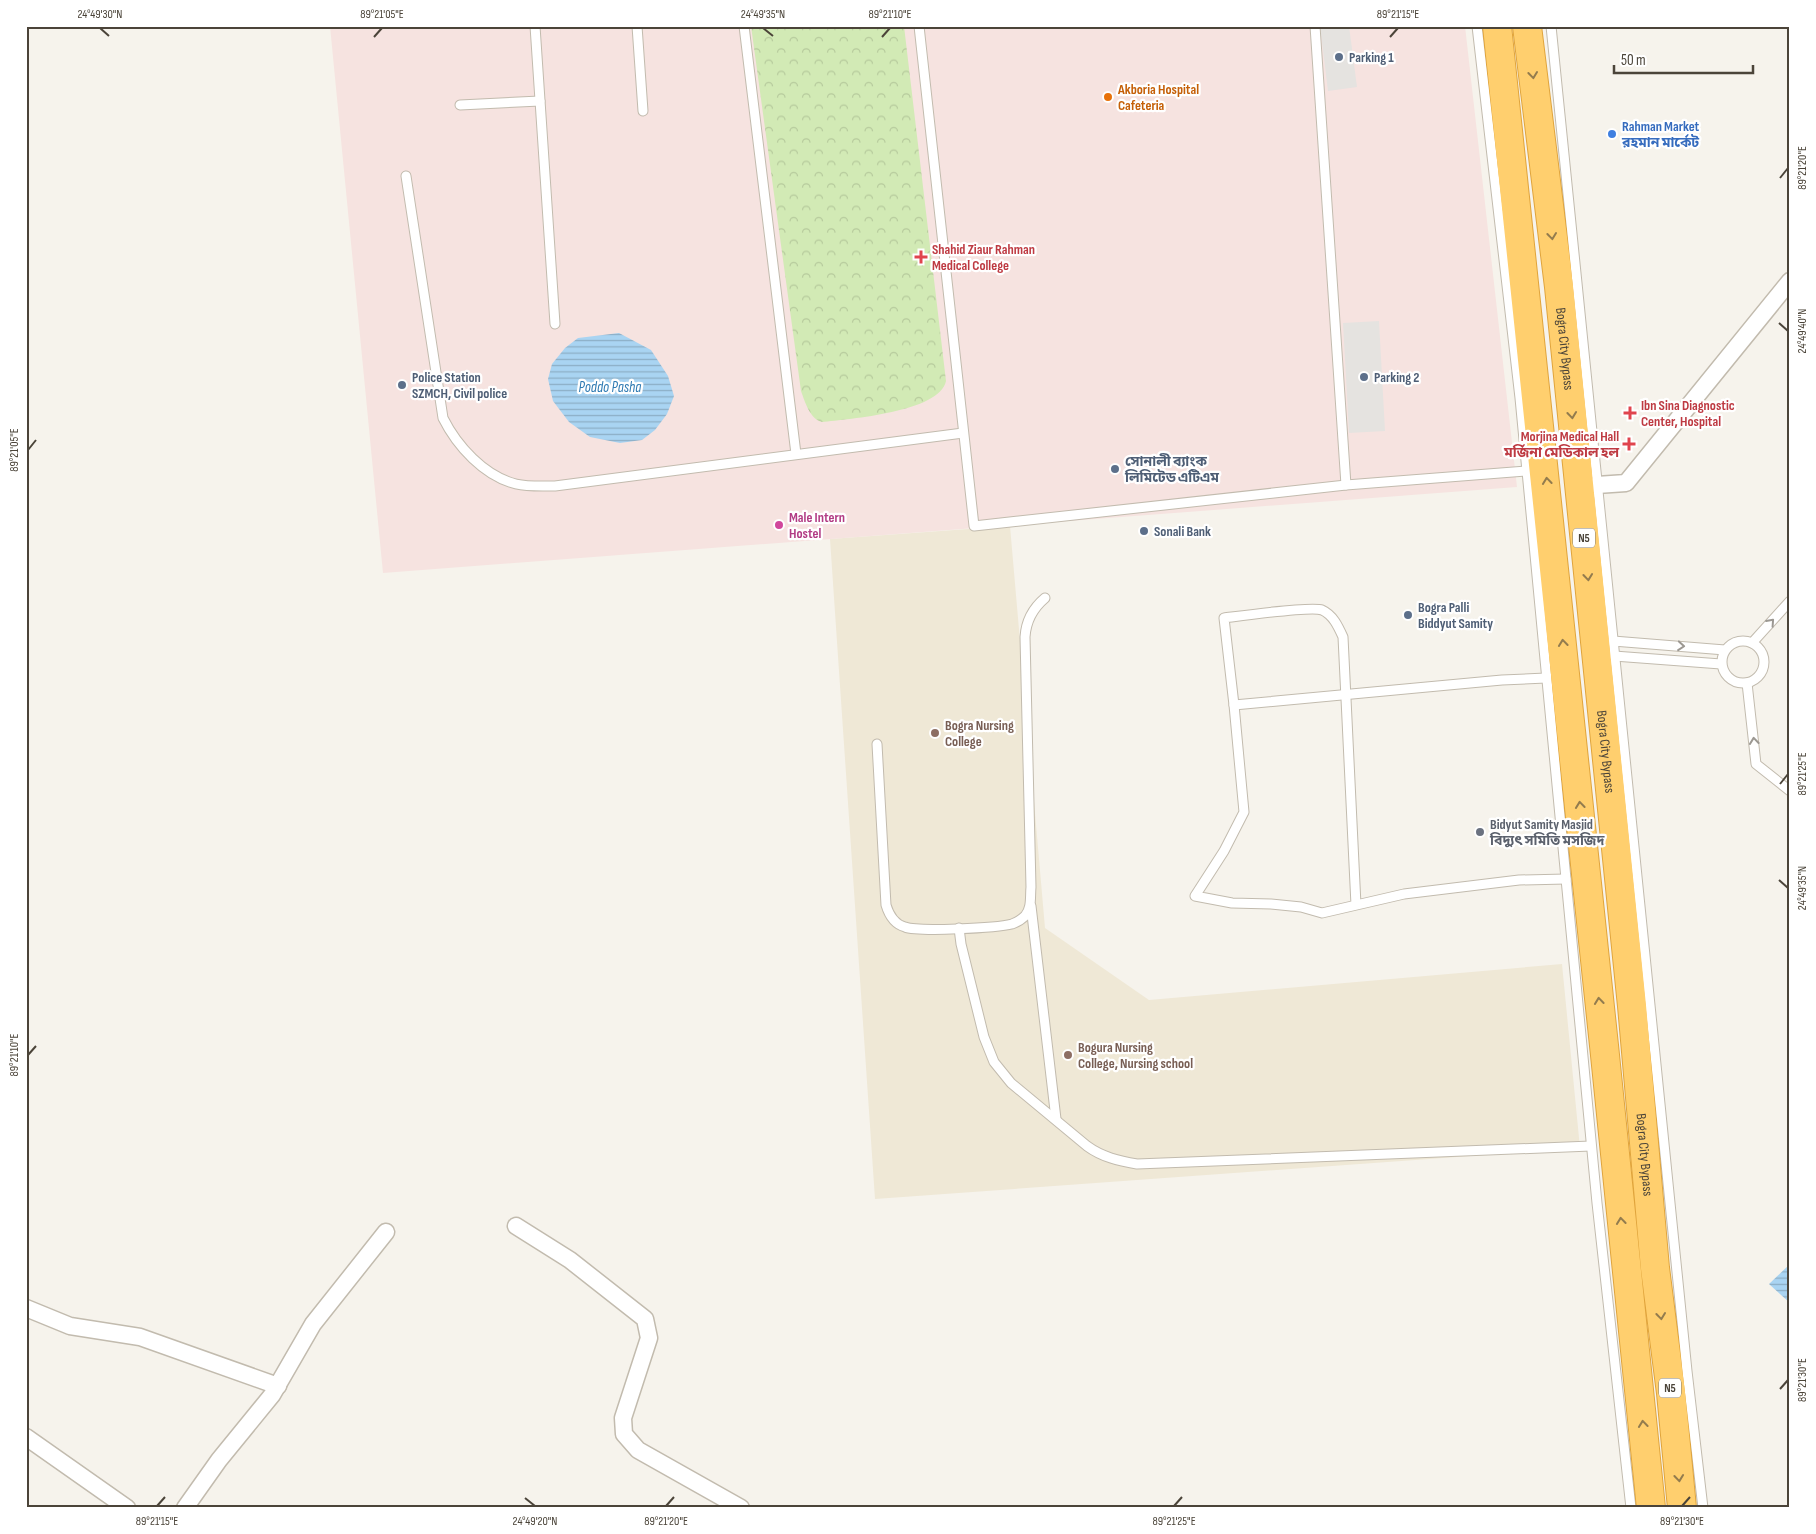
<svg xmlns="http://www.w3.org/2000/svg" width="1816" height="1534" viewBox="0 0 1816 1534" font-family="'Sofia Sans Condensed','Noto Sans Bengali',sans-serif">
  <defs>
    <pattern id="park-crowns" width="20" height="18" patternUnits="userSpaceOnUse" patternTransform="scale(1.25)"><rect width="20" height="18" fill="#d2eab5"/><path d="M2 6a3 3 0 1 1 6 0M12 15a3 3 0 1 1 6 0" fill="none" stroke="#b6ca9c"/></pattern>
    <pattern id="water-rules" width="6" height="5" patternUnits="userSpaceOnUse" patternTransform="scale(1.25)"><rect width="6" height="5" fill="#a9d4f2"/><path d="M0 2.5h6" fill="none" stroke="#8caec5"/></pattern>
  </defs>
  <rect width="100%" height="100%" fill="#f6f3ec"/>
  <polygon fill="#efe8d6" points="1010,526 1045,928 1149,1000 1562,964 1580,1148 875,1199 830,539"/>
  <polygon fill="#f6e3e0" points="330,26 1465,26 1517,487 383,573"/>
  <path fill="url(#park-crowns)" d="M751 26H904L946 381C940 412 849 419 822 422 810 419 805 402 801 391Z"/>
  <g fill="#e5e3e0">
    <polygon points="1320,26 1349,26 1357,87 1328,91"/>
    <polygon points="1379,321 1385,431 1349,433 1343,323"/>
  </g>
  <g fill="url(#water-rules)">
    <polygon points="619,333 651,350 668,376 674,396 667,414 655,430 642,440 620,443 590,437 569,422 553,401 548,379 552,364 565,348 578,338"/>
    <polygon points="1790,1264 1790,1303 1769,1284"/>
  </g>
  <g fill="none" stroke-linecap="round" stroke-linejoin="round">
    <g stroke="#c2bbae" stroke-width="11">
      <g id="lane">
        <polyline points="535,26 555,324"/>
        <polyline points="637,26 643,111"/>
        <polyline points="744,26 796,454"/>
        <polyline points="919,26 974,526 1346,485 1527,471"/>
        <polyline points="1315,26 1346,485"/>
        <polyline points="1477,26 1520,398 1597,1203 1631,1508"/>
        <polyline points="1551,26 1687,1371 1703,1508"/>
        <polyline points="460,105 540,101"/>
        <path d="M406 176 443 418C457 446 484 476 516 484 529 487 542 486 555 486L963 433"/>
        <circle cx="1743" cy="662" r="21"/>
        <polyline points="1613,641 1725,650"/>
        <polyline points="1752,643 1790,601"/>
        <polyline points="1614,656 1721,664"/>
        <polyline points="1747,683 1756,764 1790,791"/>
        <polyline points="1234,705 1502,680 1546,678"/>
        <path d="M877 744 886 905C889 915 894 924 905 927 918 932 997 928 1012 924 1017 922 1021 920 1025 916 1032 908 1030 897 1031 887L1025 637C1026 621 1032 609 1045 598"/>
        <path d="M1356 905 1343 637C1338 626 1333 615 1322 610 1311 606 1240 616 1224 618L1234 705 1244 812 1224 851 1195 896 1232 903 1271 904 1301 907 1322 913 1404 894 1519 880 1566 879"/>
        <polyline points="1031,906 1056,1119"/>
        <path d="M959 928 961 944 984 1037 994 1062 1011 1083 1087 1146C1102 1157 1119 1161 1137 1164L1591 1146"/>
      </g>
    </g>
    <g stroke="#c2bbae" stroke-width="19">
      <g id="street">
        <polyline points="1597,485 1626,483 1790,281"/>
        <polyline points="516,1226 570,1260 645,1319 649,1338 623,1418 624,1434 638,1450 741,1508"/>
        <polyline points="26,1308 70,1326 140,1337 278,1386"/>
        <polyline points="26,1437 127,1508"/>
        <polyline points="185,1508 219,1460 272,1395 313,1324 386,1232"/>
      </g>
    </g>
    <g stroke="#e0a43c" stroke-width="30">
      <g id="highway">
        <path d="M1497 26C1553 520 1600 1014 1651 1508"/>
        <path id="s1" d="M1527 26 1559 287 1632 1006 1655 1268 1671 1393 1682 1508"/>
      </g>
    </g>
    <use href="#lane" stroke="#fff" stroke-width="9"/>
    <use href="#street" stroke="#fff" stroke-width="16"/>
    <use href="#highway" stroke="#ffcf6e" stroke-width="28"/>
  </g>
  <defs><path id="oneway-chevron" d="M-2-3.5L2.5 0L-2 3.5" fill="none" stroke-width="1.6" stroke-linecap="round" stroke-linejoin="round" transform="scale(1.25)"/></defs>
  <g stroke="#937c4e">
    <use href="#oneway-chevron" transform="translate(1533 75) rotate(83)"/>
    <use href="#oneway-chevron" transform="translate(1552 236) rotate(83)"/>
    <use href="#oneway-chevron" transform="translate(1572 415) rotate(84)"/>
    <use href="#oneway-chevron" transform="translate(1547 481) rotate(-96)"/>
    <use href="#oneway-chevron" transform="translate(1588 577) rotate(84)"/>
    <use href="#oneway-chevron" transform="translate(1563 643) rotate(-96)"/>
    <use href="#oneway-chevron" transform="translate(1580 805) rotate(-96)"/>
    <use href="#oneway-chevron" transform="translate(1599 1001) rotate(-96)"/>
    <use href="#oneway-chevron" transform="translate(1621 1221) rotate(-96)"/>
    <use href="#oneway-chevron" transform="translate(1661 1316) rotate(83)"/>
    <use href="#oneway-chevron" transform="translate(1643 1424) rotate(-96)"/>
    <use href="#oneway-chevron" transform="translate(1679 1478) rotate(84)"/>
  </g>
  <g stroke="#9c9892">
    <use href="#oneway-chevron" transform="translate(1771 622) rotate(-48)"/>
    <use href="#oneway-chevron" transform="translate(1681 646) rotate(5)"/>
    <use href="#oneway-chevron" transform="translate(1754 741) rotate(-96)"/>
  </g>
  <path fill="none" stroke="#4b4439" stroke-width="2" d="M100 28 109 36M763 28 773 36M374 37 382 28M882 37 890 28M1390 37 1398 28M1780 178 1788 168M1779 323 1788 331M28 450 36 440M1780 784 1788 774M1779 880 1788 888M28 1055 36 1046M1780 1389 1788 1380M525 1498 535 1506M157 1506 165 1497M666 1506 674 1497M1174 1506 1182 1497M1682 1506 1690 1497"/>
  <g fill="#5c6f8a" stroke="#fff" stroke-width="2">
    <circle cx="1339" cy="57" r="5"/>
    <circle cx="1364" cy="377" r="5"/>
    <circle cx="402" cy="385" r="5"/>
    <circle cx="1115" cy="469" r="5"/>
    <circle cx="1144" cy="531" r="5"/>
    <circle cx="1408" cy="615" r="5"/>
  </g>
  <circle fill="#e8710a" stroke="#fff" stroke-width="2" cx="1108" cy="97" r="5"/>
  <circle fill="#3f7fe0" stroke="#fff" stroke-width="2" cx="1612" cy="134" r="5"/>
  <g fill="#e0444e" stroke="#fff" stroke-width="2">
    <path d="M918.5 249.5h5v5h5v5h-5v5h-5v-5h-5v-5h5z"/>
    <path d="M1627.5 405.5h5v5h5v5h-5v5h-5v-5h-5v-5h5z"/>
    <path d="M1626.5 436.5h5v5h5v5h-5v5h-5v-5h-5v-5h5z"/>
  </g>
  <circle fill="#d1479c" stroke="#fff" stroke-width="2" cx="779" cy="525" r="5"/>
  <g fill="#8d6e63" stroke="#fff" stroke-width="2">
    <circle cx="935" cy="733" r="5"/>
    <circle cx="1068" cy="1055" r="5"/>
  </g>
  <circle fill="#6b7280" stroke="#fff" stroke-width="2" cx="1480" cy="832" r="5"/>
  <g text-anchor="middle" stroke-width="4.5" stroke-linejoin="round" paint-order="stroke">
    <g fill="#fff" stroke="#817c74" stroke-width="1">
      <rect x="1573" y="528.5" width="22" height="19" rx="4"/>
      <rect x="1659" y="1378.5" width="22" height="19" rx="4"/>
    </g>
    <g font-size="12" font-weight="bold" fill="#4b4439">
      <text x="1584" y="542">N5</text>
      <text x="1670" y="1392">N5</text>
    </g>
    <g font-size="14" font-weight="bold" fill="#4e5e75" stroke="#fff" text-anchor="start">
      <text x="1349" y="62">Parking 1</text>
      <text x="412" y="382">Police Station<tspan x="412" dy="16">SZMCH, Civil police</tspan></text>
      <text x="1374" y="382">Parking 2</text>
      <text x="1125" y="466">সোনালী ব্যাংক<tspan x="1125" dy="16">লিমিটেড এটিএম</tspan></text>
      <text x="1154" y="536">Sonali Bank</text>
      <text x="1418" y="612">Bogra Palli<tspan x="1418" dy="16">Biddyut Samity</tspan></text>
    </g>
    <g font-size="14" font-weight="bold" fill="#c56008" stroke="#fff" text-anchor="start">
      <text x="1118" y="94">Akboria Hospital<tspan x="1118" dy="16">Cafeteria</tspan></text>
    </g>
    <g font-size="14" font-weight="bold" fill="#366cbe" stroke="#fff" text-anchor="start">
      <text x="1622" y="131">Rahman Market<tspan x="1622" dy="16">রহমান মার্কেট</tspan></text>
    </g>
    <g font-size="14" font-weight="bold" fill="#be3a42" stroke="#fff" text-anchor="start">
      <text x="932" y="254">Shahid Ziaur Rahman<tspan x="932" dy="16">Medical College</tspan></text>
      <text x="1641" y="410">Ibn Sina Diagnostic<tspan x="1641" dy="16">Center, Hospital</tspan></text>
      <text x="1619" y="441" text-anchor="end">Morjina Medical Hall<tspan x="1619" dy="16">মর্জিনা মেডিকাল হল</tspan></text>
    </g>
    <g font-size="14" fill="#4b4439" stroke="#fff">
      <text dy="5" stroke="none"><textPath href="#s1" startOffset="325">Bogra City Bypass</textPath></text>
      <text dy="5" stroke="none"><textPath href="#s1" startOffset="730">Bogra City Bypass</textPath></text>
      <text dy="5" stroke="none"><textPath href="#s1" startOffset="1135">Bogra City Bypass</textPath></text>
    </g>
    <g font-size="14" font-weight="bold" fill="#b23c85" stroke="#fff" text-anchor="start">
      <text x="789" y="522">Male Intern<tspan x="789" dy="16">Hostel</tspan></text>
    </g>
    <g font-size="14" font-weight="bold" fill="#785e54" stroke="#fff" text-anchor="start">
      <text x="945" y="730">Bogra Nursing<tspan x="945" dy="16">College</tspan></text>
      <text x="1078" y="1052">Bogura Nursing<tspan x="1078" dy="16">College, Nursing school</tspan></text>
    </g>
    <g font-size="14" font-weight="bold" fill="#5b616d" stroke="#fff" text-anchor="start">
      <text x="1490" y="829">Bidyut Samity Masjid<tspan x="1490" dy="16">বিদ্যুৎ সমিতি মসজিদ</tspan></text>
    </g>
    <g font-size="15" font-style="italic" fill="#2e7ab2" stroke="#fff">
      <text x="610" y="392">Poddo Pasha</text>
    </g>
  </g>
  <rect width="1816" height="1534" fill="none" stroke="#ffffff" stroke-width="55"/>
  <path d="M1614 65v8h139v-8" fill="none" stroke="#4b4439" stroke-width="2.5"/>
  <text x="1621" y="65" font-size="15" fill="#4b4439" stroke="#ffffff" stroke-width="4" paint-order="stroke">50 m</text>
  <rect x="28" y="28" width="1760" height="1478" fill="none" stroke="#4b4439" stroke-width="2"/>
  <g font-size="12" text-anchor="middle" fill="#4b4439">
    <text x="100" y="18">24°49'30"N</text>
    <text x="382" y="18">89°21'05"E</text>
    <text x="763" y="18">24°49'35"N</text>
    <text x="890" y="18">89°21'10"E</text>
    <text x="1398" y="18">89°21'15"E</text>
    <text transform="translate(1802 168) rotate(-90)" y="4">89°21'20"E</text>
    <text transform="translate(1802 331) rotate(-90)" y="4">24°49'40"N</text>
    <text transform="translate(14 450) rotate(-90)" y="4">89°21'05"E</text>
    <text transform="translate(1802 774) rotate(-90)" y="4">89°21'25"E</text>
    <text transform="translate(1802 888) rotate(-90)" y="4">24°49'35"N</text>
    <text transform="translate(14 1055) rotate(-90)" y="4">89°21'10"E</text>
    <text transform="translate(1802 1380) rotate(-90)" y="4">89°21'30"E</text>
    <text x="157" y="1525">89°21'15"E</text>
    <text x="535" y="1525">24°49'20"N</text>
    <text x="666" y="1525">89°21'20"E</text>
    <text x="1174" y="1525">89°21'25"E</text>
    <text x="1682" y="1525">89°21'30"E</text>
  </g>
</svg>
